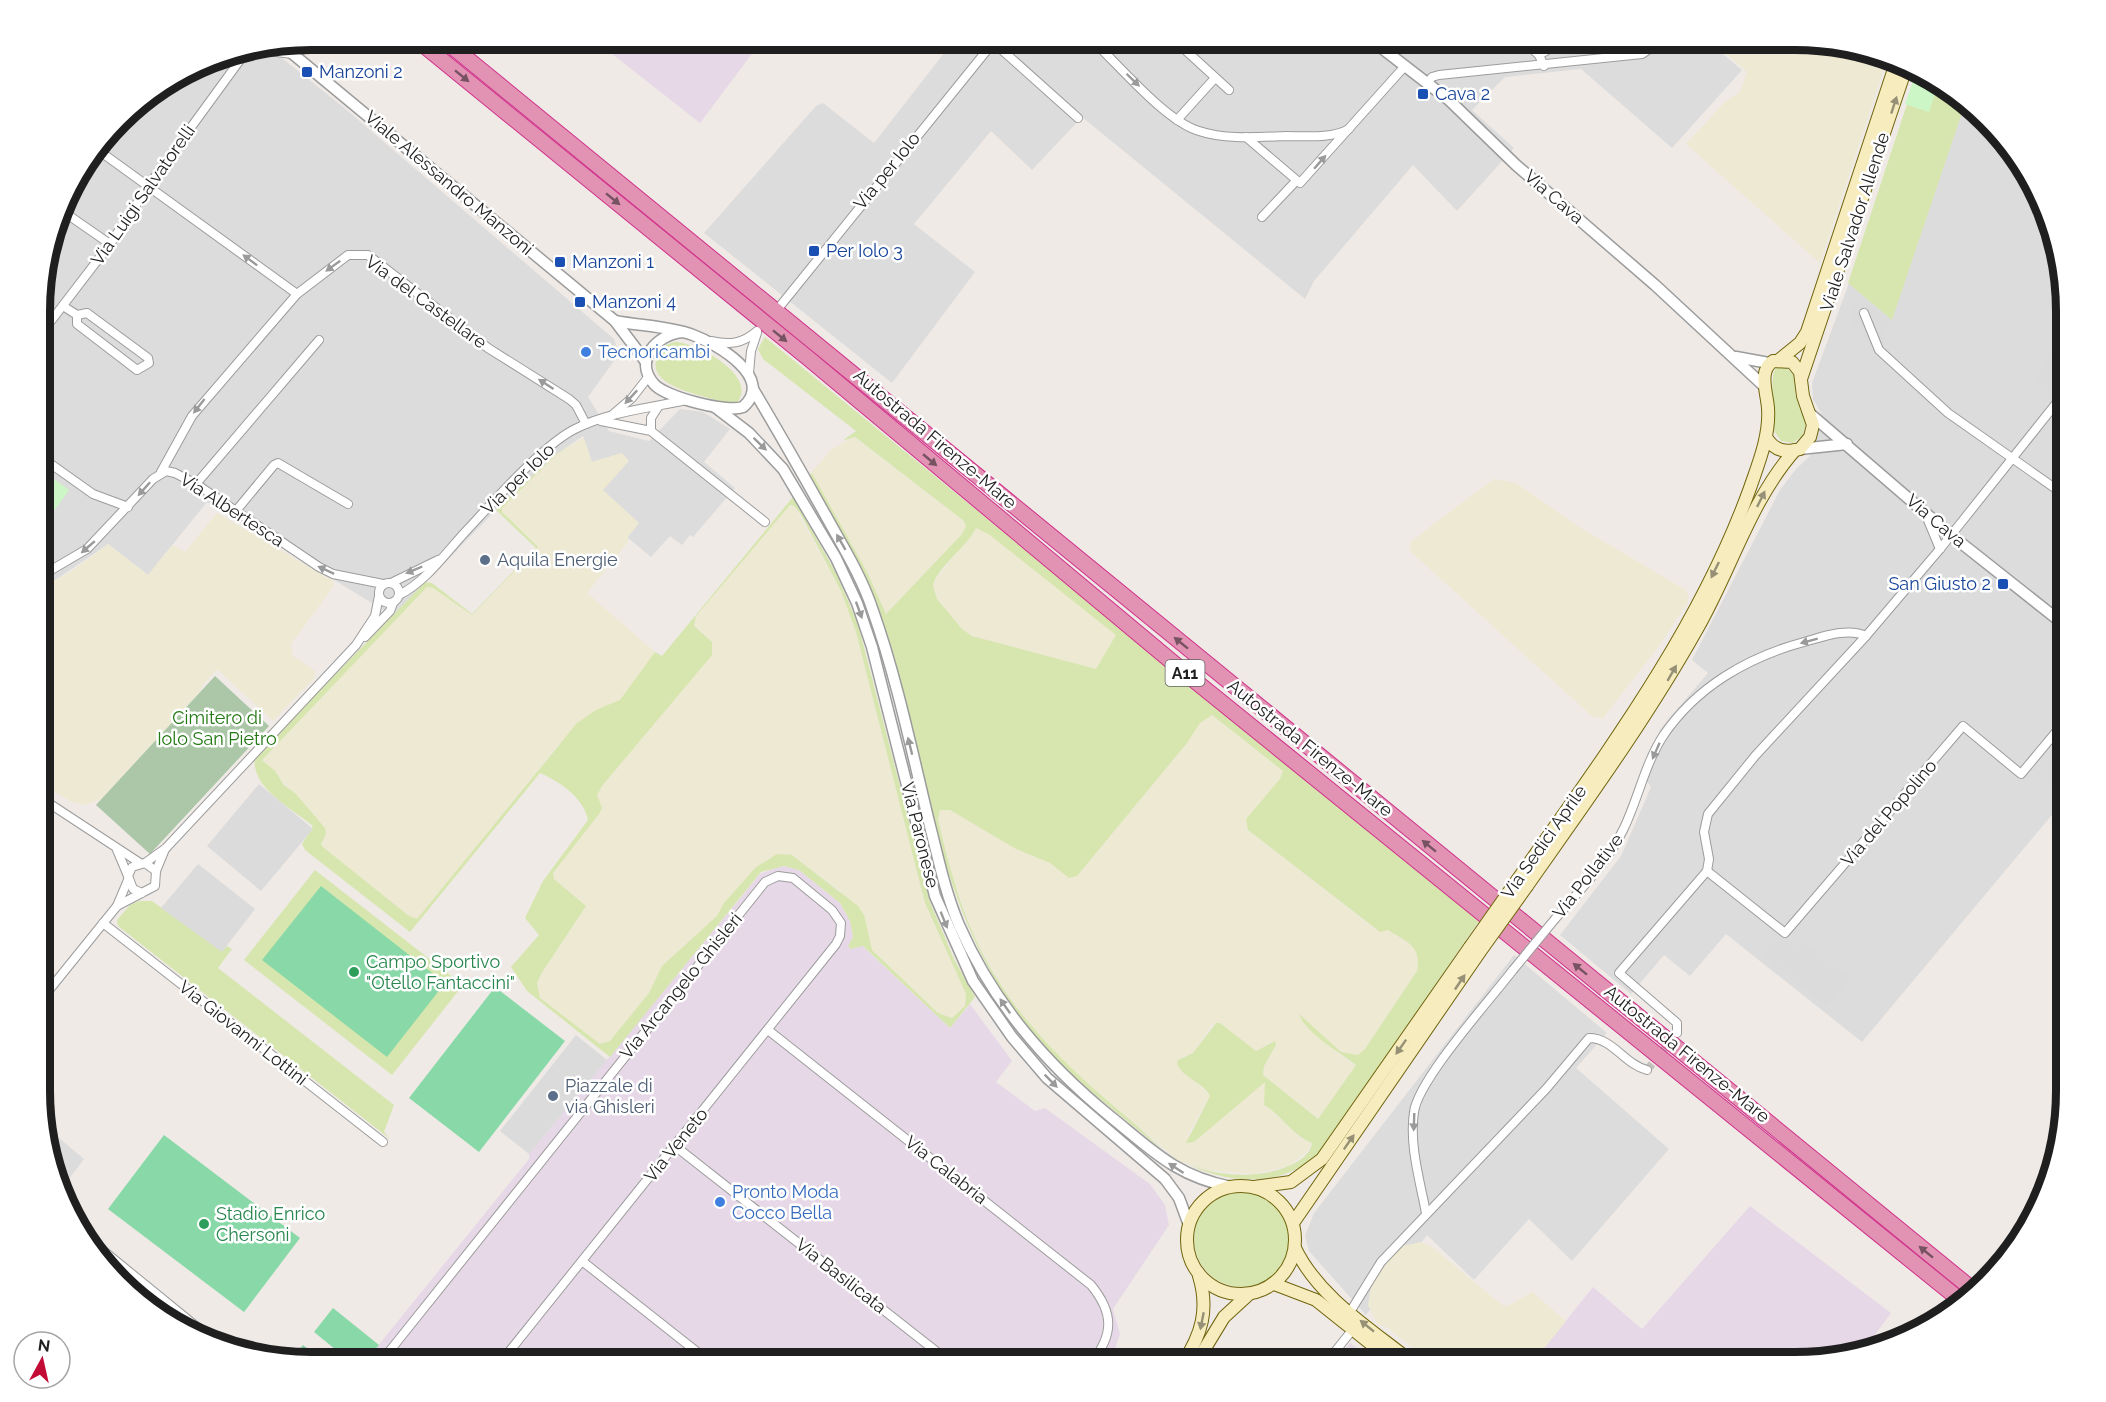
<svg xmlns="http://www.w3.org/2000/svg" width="2106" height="1402" viewBox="0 0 2106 1402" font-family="Raleway,sans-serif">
  <rect width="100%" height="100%" fill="#efeae6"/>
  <g fill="#dddcdc">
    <polygon points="955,39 1705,39 1742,70 1672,148 1581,69 1505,77 1472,110 1514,148 1457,211 1413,165 1314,281 1305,299 1082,117 1032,170 991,131 914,224 975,272 892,383 704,233 816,106 823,103 874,143"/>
    <polygon points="268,47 342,106 614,339 619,354 588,397 609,431 649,441 680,409 703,412 730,429 704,462 735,488 693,537 690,535 682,545 670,536 651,557 627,537 638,522 602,490 622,453 592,462 583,436 555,455 496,510 393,616 207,502 148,575 108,544 57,579 41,585 41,275 67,190 131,107 207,60"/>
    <polygon points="1926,75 1947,85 2031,175 2066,293 2066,798 1862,1042 1726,934 1690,976 1664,955 1631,994 1560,935 1621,856 1651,787 1640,772 1661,728 1708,673 1692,660 1780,490 1796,469 1812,454 1821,413 1813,399 1812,383"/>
    <polygon points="1514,955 1607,1033 1576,1068 1669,1149 1572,1261 1529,1219 1474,1280 1427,1235 1366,1315 1309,1251 1305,1236 1314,1213"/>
    <polygon points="41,1123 84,1159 62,1188 41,1127"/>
  </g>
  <g fill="#e7d8e8">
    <polygon points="593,39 763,39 700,123"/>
    <polygon points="789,866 799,870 840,903 850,921 853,937 950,1028 970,1004 1012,1061 996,1082 1035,1111 1045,1108 1150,1184 1165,1205 1169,1225 1113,1309 1120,1334 1110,1363 364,1363 529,1159 529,1154 760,874 778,867"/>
    <polygon points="1750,1206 1891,1313 1866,1347 1813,1362 1532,1363 1593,1287 1642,1329"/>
    <polygon points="1350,1343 1376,1363 1335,1363"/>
  </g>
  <g fill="#ede9d2">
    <polygon points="1710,39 1796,39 1888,56 1820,263 1686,144 1726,101 1740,92 1747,72"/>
    <polygon points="854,437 964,521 966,526 965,531 886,614 867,572 811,473 832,449"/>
    <polygon points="584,438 592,462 622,453 629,461 603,490 639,523 628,537 628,542 587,593 655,652 654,656 620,700 605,707 559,744 417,919 409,916 323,847 321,845 326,834 325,828 261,758 427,587 433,588 472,615 498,589 537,547 502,512 502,508 556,455"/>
    <polygon points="1494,479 1516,483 1579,527 1684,589 1688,594 1688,602 1659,646 1603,718 1593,717 1409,550 1411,542 1431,526"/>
    <polygon points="794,506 841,591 856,632 925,903 966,994 965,1006 952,1018 938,1013 872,950 866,933 840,891 792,855 770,857 756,867 724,903 717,916 662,966 649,993 610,1041 600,1044 540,998 537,983 541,974 586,906 554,879 553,873 599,814 597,794 602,786 712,654 712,642 694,626 696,616 786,507"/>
    <polygon points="217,513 333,581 333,587 291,644 293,656 315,671 314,678 273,721 217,669 202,686 199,693 102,799 84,805 72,802 41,784 41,626 54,609 46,585 72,571 108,544 148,575 172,545 185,552"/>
    <polygon points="976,528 990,534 1117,635 1096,669 983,640 962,630 937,599 933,586 938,576"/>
    <polygon points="1212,715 1283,771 1280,780 1246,819 1248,830 1379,932 1387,930 1413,946 1419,956 1417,971 1365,1049 1358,1055 1341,1052 1299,1015 1303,1022 1343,1057 1356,1065 1318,1119 1263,1075 1264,1066 1276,1045 1271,1042 1256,1051 1220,1023 1212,1025 1193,1053 1182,1057 1180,1071 1190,1076 1210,1096 1186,1138 1265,1082 1265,1105 1290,1126 1301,1139 1312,1143 1307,1152 1289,1166 1255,1174 1204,1170 1178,1160 1069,1068 1034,1031 1000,983 974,936 953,879 938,819 940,810 950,810 1016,849 1050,863 1067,875 1077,876 1187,743 1200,723"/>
    <polygon points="1421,1242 1432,1247 1502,1305 1508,1306 1532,1292 1566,1321 1532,1363 1431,1363 1388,1328 1377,1324 1368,1305 1371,1286 1389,1259 1402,1246"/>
  </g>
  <g fill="#d7e6af" fill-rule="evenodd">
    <polygon points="1918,71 1947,85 1965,104 1892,320 1848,283"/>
    <path d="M765 337 1479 921 1318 1155C1268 1197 1200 1180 1153 1142 1101 1100 1048 1059 1010 1003 931 888 922 739 879 609L862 569 809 476 811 473 813 475 867 572 886 614 962 534 966 526 964 521 855 437 842 441 856 431 763 359 758 349ZM976 528 990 535 1116 635 1096 669 972 636 962 629 937 599 933 586C937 567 967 547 976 528ZM1212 715 1283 771 1280 779 1246 819 1248 830 1380 932 1388 930C1406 942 1422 945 1417 971L1365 1049 1358 1055 1341 1052 1299 1014C1305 1033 1341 1053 1356 1065L1318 1119 1263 1075 1264 1066 1276 1045 1275 1041 1256 1051 1220 1023H1216L1193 1053 1178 1060 1177 1064C1183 1078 1203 1082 1210 1096L1186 1143 1194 1142 1265 1082 1264 1105C1282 1115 1293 1136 1312 1143 1310 1160 1284 1169 1270 1172 1241 1178 1207 1174 1181 1161 1164 1153 1149 1136 1135 1124 1076 1075 1020 1025 984 956 961 913 949 866 938 819L940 810H950L1016 849 1050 863 1069 878 1077 876 1187 743 1200 723Z"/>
    <path d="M674 342C697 342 759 376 737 403L728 404C707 395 649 389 656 360 658 349 664 345 674 342Z"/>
    <path d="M1777 366 1786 368 1794 375 1796 397 1806 424 1802 436 1793 443 1781 441 1774 431C1775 417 1768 374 1777 366Z"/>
    <path d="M583 436 556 455 502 508V512L538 547 472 615 433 588 427 587 262 760 275 771 284 785 296 794 325 828 326 834 321 844 323 847 409 916 417 919 577 723 596 710 620 700 655 652 662 656 793 497 836 573 858 624 930 902 954 959 975 997 950 1028 863 946 851 949 848 946 853 937 850 921 840 903 799 870 784 866 761 872 610 1057 527 991 511 967 539 935 525 918 543 881 588 820C584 798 559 781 540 773L410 932 305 850 302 844 313 826C293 809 250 788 255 757L425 582 432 583 472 614 536 548 496 510 555 455ZM790 505 794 506 801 515 841 591 856 632 925 903 966 994 965 1006 952 1018 938 1013 872 950 864 915 858 906 792 855 777 854 756 867 724 903 717 916 662 966 649 993 610 1041 600 1044 540 998 537 983 541 974 586 906 554 879 553 873 599 814 602 808 597 795 602 786 712 655V642L694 626 696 616Z"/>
    <polygon points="315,870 463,985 392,1075 244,960"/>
    <polygon points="139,901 152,901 222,951 227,946 232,949 218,968 394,1105 384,1132 390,1139 118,926 117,920 130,905"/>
    <circle cx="1242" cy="1239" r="48"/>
  </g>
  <polygon fill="#abc7a8" points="215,676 269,726 150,854 96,805"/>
  <g fill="#cdf6c6">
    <polygon points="1917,70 1939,81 1929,112 1905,104"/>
    <polygon points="41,469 69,490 41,529"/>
  </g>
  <g fill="#89d9a8">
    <polygon points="321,886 445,983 387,1057 262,960"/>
    <polygon points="495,987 565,1041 479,1152 409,1098"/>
    <polygon points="164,1135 300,1238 244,1312 108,1209"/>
    <polygon points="333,1308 379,1345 364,1363 352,1363 314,1332"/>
    <polygon points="303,1345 325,1363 291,1360"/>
  </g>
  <g fill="#dbdbdb">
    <polygon points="1858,296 1889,321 1880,354 1859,336 1850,321"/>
    <polygon points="2066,338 2066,381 2054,398 2033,380"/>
    <polygon points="2066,743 2066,794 2047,776 2049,772 2045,768"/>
    <polygon points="259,784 313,829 261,891 207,846"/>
    <polygon points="198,864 255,909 222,952 161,908"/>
    <polygon points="1778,936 1797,946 1803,940 1850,978 1826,1007 1763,954"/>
    <polygon points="576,1035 607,1060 529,1154 500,1131"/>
  </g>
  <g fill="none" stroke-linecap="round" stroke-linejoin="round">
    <polyline stroke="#c5c1be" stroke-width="8" stroke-dasharray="8 4" stroke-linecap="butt" points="1647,1070 1672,1040"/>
    <g stroke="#9c9c9c" stroke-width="10">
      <g id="minor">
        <path d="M1091 39C1118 64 1165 121 1199 131 1226 140 1258 137 1286 136 1306 136 1331 139 1349 129"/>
        <polyline points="1189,39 1182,47 1229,90"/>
        <polyline points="1521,39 1539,55 1544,66"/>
        <polyline points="993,42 1078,118"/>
        <polyline points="1539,55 1551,48 1559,39"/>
        <polyline points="243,56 269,51 292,54"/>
        <polyline points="1427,84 1432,77 1439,75 1642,54 1664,39"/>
        <polyline points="1177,120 1215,78"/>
        <polyline points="1246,137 1300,183 1405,66"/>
        <polyline points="98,150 297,294"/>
        <polyline points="61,210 110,244"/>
        <polyline points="1262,217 1296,181"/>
        <polyline points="781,305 996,39"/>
        <polyline points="63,306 77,315 77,324 137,370 149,363 148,358 87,313 77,315"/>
        <polyline points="1864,313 1879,350 1948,413 2066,496"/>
        <polyline points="41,334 110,244 149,185 243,56 249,51"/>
        <path d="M711 341C730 345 742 344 757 331"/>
        <polyline points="749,373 751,351 757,333"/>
        <polyline points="611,416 632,398 649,376"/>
        <polyline points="601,421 651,431 765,522"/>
        <polyline points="651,431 651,418 658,407"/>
        <polyline points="41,457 93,494 128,507"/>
        <polyline points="161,472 192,416 297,294 348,255 368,255 488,348 569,399 576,405 586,424"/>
        <polyline points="196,484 319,340"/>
        <polyline points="235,512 274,465 278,463 348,504"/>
        <polyline points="1925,513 1940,549"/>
        <polyline points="41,576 87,549 153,479 166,471 175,473 196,484 319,567 333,574 383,584"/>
        <circle cx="389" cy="593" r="10"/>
        <polyline points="391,583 438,560"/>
        <path d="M399 595C427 581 446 552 468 529 494 501 543 445 575 429 608 412 650 408 686 400"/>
        <polyline points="365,637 390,611 393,603"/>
        <polyline points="41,798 140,863"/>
        <polyline points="117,850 128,876"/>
        <polyline points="145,863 166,848 356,645 375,616 379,596"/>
        <polyline points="156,871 165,849"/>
        <polyline points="1707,871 1785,933 1963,726 2021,774 2066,720"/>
        <polyline points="117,906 128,880"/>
        <path d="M1555 919C1579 891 1608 862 1624 828 1638 799 1645 764 1663 736 1696 687 1748 657 1804 642 1822 637 1848 627 1866 636"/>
        <polyline points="103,923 383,1142"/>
        <polyline points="41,1000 117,906 155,886 156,871 145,863 132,867 128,876 133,889 142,893"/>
        <path d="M768 1030 1091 1285C1114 1313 1114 1335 1091 1363"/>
        <polyline points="1677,1033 1677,1023 1619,973 1707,871 1709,859 1704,832 1708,814 1755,756 1866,636 1940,549 2066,391"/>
        <polyline points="675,1146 951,1363"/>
        <path d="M1426 1213C1420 1181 1409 1145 1414 1112 1418 1080 1490 1000 1513 970"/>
        <polyline points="78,1230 224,1349"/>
        <polyline points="582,1261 711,1363"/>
        <path d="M1350 1312 1381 1262 1546 1089 1589 1038C1613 1038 1624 1064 1647 1070"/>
        <polyline points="380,1363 765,882 778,876 793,878 832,910 841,923 840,936 836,944 500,1363"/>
        <polyline points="1326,1363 1353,1329"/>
      </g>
    </g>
    <g stroke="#9c9c9c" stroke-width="13">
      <g id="tertiary">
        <polyline points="1370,39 1449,100 1516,165 1655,285 1765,387"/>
        <polyline points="282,45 615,321 646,362"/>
        <path d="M615 321C641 326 668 326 693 335 717 344 776 378 743 407 727 413 665 397 654 384 633 360 657 334 683 332"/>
        <polyline points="1736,357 1769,363"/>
        <path d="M753 389C778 431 802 473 826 516 843 547 862 577 873 611 897 679 912 752 929 822 938 857 945 892 959 925 993 1003 1046 1064 1111 1117 1153 1151 1176 1176 1231 1187"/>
        <polyline points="715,407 749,433 783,469 836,558 857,603 872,647 935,896 973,981 1012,1037 1047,1078 1165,1179 1179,1198 1189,1225"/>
        <polyline points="1808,412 1951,535 2066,626"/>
        <polyline points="1800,449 1847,444"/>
      </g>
    </g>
    <g stroke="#70640c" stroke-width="14">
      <g id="secondary">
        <polyline points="1779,360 1800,343 1807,332 1897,60"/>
        <polyline points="1801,379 1907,65"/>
        <path d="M1518 879C1605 755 1698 632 1750 488 1759 462 1770 435 1768 408 1767 393 1758 371 1773 361L1792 362 1800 372 1803 396 1813 425 1810 437 1800 449C1786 453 1774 451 1766 437"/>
        <path d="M1527 886C1586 802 1647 718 1697 629 1731 570 1750 501 1795 450"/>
        <circle cx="1241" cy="1240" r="54"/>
        <polyline points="1254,1187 1291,1182 1322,1159 1470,947"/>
        <polyline points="1293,1223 1479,953"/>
        <path d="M1295 1248C1319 1298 1371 1329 1413 1363"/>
        <polyline points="1274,1284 1316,1300 1395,1363"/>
        <path d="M1183 1363C1202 1334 1209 1309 1199 1276"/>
        <polyline points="1196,1363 1224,1317 1249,1294"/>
      </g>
    </g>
    <g stroke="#d0308b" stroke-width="17">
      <g id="motorway">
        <polyline points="416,39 808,358 1189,676 1960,1300"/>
        <polyline points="443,39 1972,1289"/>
      </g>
    </g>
    <use href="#minor" stroke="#fff" stroke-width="8"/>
    <use href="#tertiary" stroke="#fff" stroke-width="10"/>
    <use href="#secondary" stroke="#f6ecbd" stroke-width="12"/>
    <use href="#motorway" stroke="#e292b3" stroke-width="15"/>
    <g stroke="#9c9c9c" stroke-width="10" stroke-linecap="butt">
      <polyline id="minor-bridge" points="1513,970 1555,919"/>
    </g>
    <g stroke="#70640c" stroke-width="14" stroke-linecap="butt">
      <g id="secondary-bridge">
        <polyline points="1470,947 1518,879"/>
        <polyline points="1479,953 1527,886"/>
      </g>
    </g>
    <use href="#minor-bridge" stroke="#fff" stroke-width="8"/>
    <use href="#secondary-bridge" stroke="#f6ecbd" stroke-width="12"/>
  </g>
  <defs><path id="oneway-solid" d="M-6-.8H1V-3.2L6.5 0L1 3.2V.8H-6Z" transform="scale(1.5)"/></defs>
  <g fill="#775362">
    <use href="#oneway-solid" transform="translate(462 76) rotate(39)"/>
    <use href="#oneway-solid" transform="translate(613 199) rotate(39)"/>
    <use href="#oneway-solid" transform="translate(780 336) rotate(39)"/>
    <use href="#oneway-solid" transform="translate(930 460) rotate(40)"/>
    <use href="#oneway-solid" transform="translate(1181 643) rotate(-141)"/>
    <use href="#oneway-solid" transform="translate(1429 846) rotate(-141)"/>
    <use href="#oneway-solid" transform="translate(1580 969) rotate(-141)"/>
    <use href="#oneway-solid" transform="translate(1926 1252) rotate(-141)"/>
  </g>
  <g fill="#9a9a9a">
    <use href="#oneway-solid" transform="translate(1133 80) rotate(44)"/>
    <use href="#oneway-solid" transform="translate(1320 162) rotate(-49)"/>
    <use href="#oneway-solid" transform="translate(250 260) rotate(-143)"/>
    <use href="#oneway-solid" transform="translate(333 266) rotate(144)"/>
    <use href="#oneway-solid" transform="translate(546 384) rotate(-147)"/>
    <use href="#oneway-solid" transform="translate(631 397) rotate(133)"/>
    <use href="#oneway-solid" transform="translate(199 406) rotate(128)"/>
    <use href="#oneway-solid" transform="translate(760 444) rotate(44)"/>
    <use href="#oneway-solid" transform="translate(144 489) rotate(132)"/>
    <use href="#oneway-solid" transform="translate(841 542) rotate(-120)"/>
    <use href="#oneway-solid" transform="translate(88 547) rotate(139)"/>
    <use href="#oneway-solid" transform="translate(326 570) rotate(-155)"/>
    <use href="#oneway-solid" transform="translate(414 570) rotate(157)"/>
    <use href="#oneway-solid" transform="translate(859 610) rotate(70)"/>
    <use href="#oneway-solid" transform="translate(1809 641) rotate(165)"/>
    <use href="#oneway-solid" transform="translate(910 746) rotate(-104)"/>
    <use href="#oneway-solid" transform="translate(1656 751) rotate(114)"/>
    <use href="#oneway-solid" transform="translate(944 920) rotate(68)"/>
    <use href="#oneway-solid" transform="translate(1005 1006) rotate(-125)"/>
    <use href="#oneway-solid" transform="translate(1051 1081) rotate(45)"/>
    <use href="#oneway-solid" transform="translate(1414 1122) rotate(92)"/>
    <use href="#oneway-solid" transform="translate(1176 1168) rotate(-147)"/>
  </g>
  <g fill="#959076">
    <use href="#oneway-solid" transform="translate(1894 105) rotate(-72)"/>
    <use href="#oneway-solid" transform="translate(1761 499) rotate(-64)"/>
    <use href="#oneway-solid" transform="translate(1715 570) rotate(116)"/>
    <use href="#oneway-solid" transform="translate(1672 673) rotate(-60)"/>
    <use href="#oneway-solid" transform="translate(1460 982) rotate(-56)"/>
    <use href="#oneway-solid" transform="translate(1401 1047) rotate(125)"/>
    <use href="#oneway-solid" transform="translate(1349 1142) rotate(-55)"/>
    <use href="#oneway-solid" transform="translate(1202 1321) rotate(101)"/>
    <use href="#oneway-solid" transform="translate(1367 1326) rotate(-141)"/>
  </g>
  <g fill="#1a4fb4" stroke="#fff" stroke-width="2">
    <rect x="301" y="66" width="12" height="12" rx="3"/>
    <rect x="1417" y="88" width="12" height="12" rx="3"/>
    <rect x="808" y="245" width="12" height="12" rx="3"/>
    <rect x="554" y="256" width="12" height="12" rx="3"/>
    <rect x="574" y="296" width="12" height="12" rx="3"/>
    <rect x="1997" y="578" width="12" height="12" rx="3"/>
  </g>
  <g fill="#3f7fe0" stroke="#fff" stroke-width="2">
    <circle cx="586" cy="352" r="6"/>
    <circle cx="720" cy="1202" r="6"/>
  </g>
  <g fill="#5c6f8a" stroke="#fff" stroke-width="2">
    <circle cx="485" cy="560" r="6"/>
    <circle cx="553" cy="1096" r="6"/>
  </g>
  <g fill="#2e9e5b" stroke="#fff" stroke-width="2">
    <circle cx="354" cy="972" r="6"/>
    <circle cx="204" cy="1224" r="6"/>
  </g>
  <g text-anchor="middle" stroke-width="5" stroke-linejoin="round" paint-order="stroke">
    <rect fill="#fff" stroke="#626262" stroke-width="1.5" x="1165.5" y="660" width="39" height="26" rx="4.5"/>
    <g font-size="16" font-weight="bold" fill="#1f1f1f">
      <text x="1185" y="679">A11</text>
    </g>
    <g font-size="18" fill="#164399" stroke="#fff" text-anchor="start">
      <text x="319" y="78">Manzoni 2</text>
      <text x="1435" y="100">Cava 2</text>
      <text x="826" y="257">Per Iolo 3</text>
      <text x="572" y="268">Manzoni 1</text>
      <text x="592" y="308">Manzoni 4</text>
      <text x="1991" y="590" text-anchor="end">San Giusto 2</text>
    </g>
    <g font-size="18" fill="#1f1f1f" stroke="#fff">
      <text transform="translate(887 171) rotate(-51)" y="6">Via per Iolo</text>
      <text transform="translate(449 183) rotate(40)" y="6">Viale Alessandro Manzoni</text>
      <text transform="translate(143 195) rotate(-55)" y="6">Via Luigi Salvatorelli</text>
      <text transform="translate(1554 197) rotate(41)" y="6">Via Cava</text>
      <text transform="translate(1855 222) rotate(-72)" y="6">Viale Salvador Allende</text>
      <text transform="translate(426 302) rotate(36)" y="6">Via del Castellare</text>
      <text transform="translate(935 439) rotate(40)" y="6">Autostrada Firenze-Mare</text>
      <text transform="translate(518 479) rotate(-44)" y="6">Via per Iolo</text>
      <text transform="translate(232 510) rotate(33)" y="6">Via Albertesca</text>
      <text transform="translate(1936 521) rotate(40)" y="6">Via Cava</text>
      <text transform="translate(1310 748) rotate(39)" y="6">Autostrada Firenze-Mare</text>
      <text transform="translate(1889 813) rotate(-49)" y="6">Via del Popolino</text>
      <text transform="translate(920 835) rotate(76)" y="6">Via Paronese</text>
      <text transform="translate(1544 842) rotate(-55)" y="6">Via Sedici Aprile</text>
      <text transform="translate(1588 876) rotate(-52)" y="6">Via Pollative</text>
      <text transform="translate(681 986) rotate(-51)" y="6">Via Arcangelo Ghisleri</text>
      <text transform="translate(243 1033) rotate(38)" y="6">Via Giovanni Lottini</text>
      <text transform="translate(1687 1054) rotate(39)" y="6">Autostrada Firenze-Mare</text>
      <text transform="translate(676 1145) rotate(-51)" y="6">Via Veneto</text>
      <text transform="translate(946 1170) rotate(38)" y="6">Via Calabria</text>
      <text transform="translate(841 1276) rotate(38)" y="6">Via Basilicata</text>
    </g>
    <g font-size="18" fill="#366cbe" stroke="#fff" text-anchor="start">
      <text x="598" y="358">Tecnoricambi</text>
      <text x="732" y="1198">Pronto Moda<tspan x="732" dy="21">Cocco Bella</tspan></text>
    </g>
    <g font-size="18" fill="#4e5e75" stroke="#fff" text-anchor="start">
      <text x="497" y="566">Aquila Energie</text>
      <text x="565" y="1092">Piazzale di<tspan x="565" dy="21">via Ghisleri</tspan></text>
    </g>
    <g font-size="18" fill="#217812" stroke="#fff">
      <text x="217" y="724">Cimitero di<tspan x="217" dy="21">Iolo San Pietro</tspan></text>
    </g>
    <g font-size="18" fill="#27864d" stroke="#fff" text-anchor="start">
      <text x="366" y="968">Campo Sportivo<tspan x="366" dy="21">"Otello Fantaccini"</tspan></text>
      <text x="216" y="1220">Stadio Enrico<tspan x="216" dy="21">Chersoni</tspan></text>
    </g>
  </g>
  <path d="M0 0H2106V1402H0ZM311 50H1795A261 261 0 0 1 2056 311V1091A261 261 0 0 1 1795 1352H311A261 261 0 0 1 50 1091V311A261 261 0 0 1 311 50Z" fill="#fff" fill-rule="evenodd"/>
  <path fill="none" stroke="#1f1f1f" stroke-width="8" d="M311 50H1795A261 261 0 0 1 2056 311V1091A261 261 0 0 1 1795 1352H311A261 261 0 0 1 50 1091V311A261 261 0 0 1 311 50Z"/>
  <g transform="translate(42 1360) rotate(8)"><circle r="28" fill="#ffffff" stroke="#a5a5a5" stroke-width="1.5"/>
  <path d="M0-4.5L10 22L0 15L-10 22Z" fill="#c20c36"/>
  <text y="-9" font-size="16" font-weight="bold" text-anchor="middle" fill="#1f1f1f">N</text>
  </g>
</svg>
